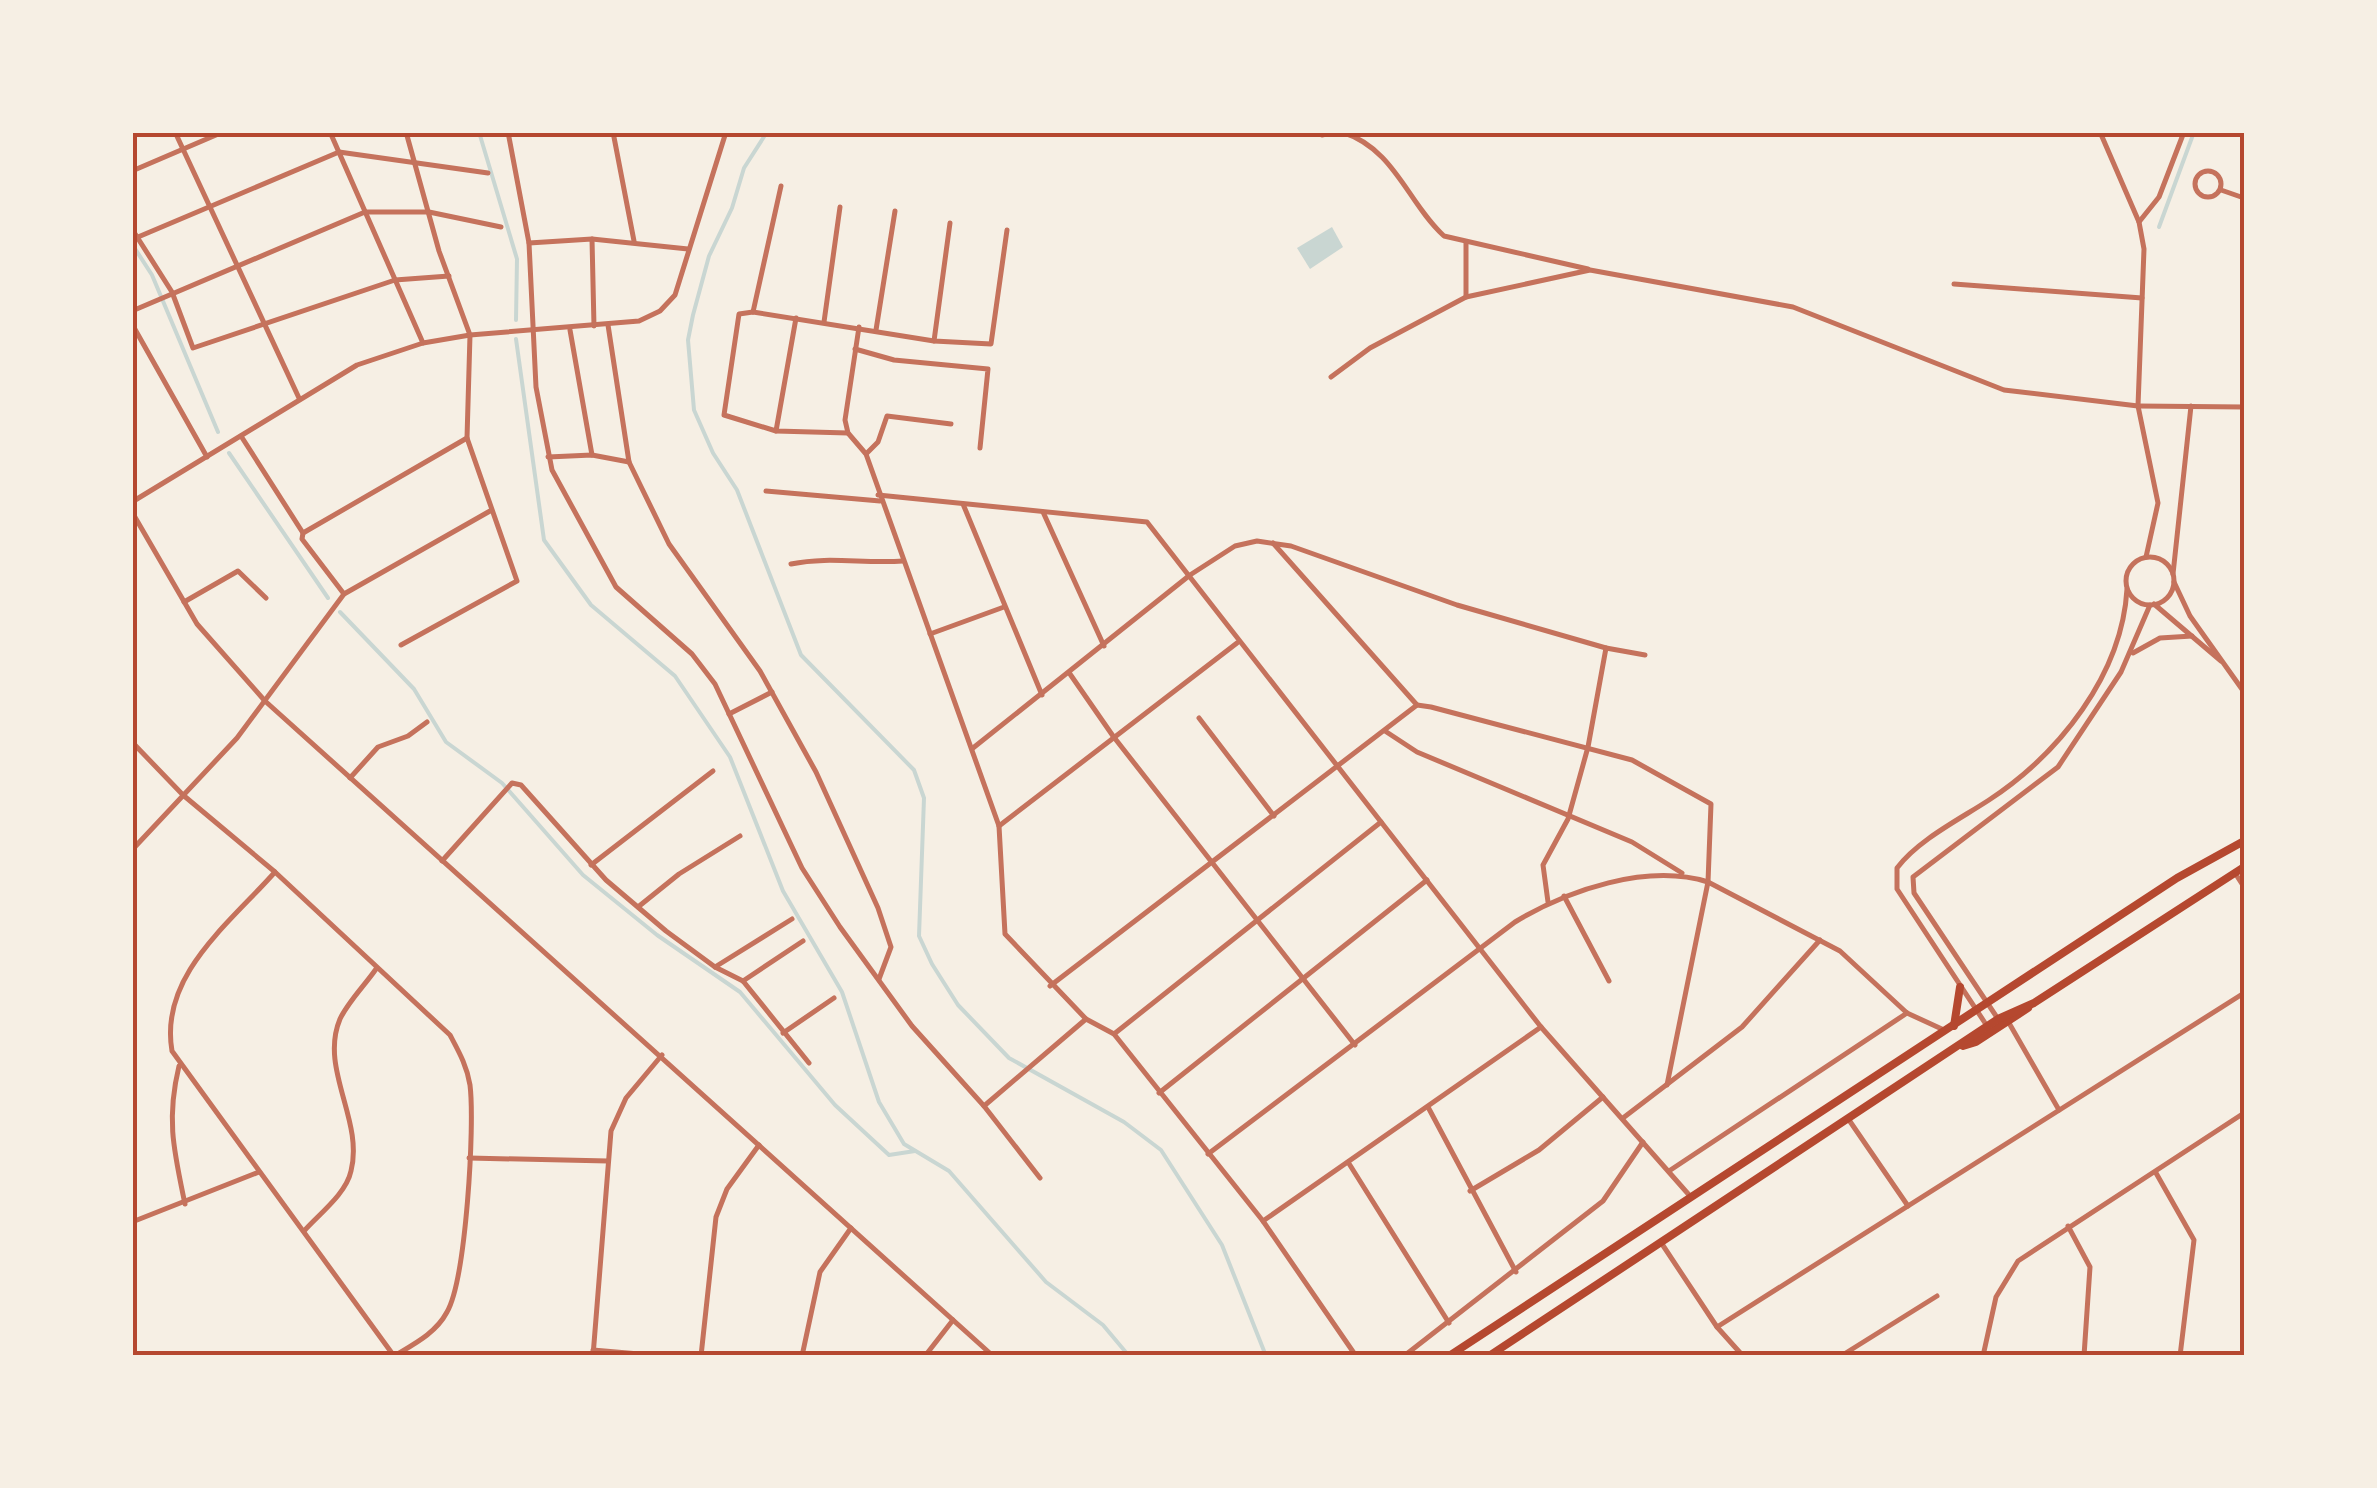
<svg xmlns="http://www.w3.org/2000/svg" width="2377" height="1488" viewBox="0 0 2377 1488" font-family="Cabin,sans-serif">
  <rect width="100%" height="100%" fill="#f6efe4"/>
  <polygon fill="#c9d6d2" points="1332,227 1343,247 1310,269 1297,248"/>
  <g fill="none" stroke-linecap="round" stroke-linejoin="round">
    <g stroke="#c9d6d2" stroke-width="4">
      <polyline points="479,132 517,259 516,320"/>
      <polyline points="767,132 744,168 732,208 709,256 693,315 688,340 694,410 713,453 737,490 801,655 914,770 924,798 919,936 932,964 958,1005 1009,1058 1124,1122 1161,1150 1222,1245 1266,1356"/>
      <polyline points="2159,227 2194,132"/>
      <polyline points="132,244 152,275 218,432"/>
      <polyline points="516,339 544,540 591,605 675,676 730,757 783,891 842,992 879,1102 904,1144 949,1171 1046,1282 1103,1325 1129,1356"/>
      <polyline points="229,453 328,598"/>
      <polyline points="340,612 414,689 446,742 502,783 583,875 657,935 740,992 835,1105 889,1155 915,1151"/>
    </g>
    <g stroke="#c5725c" stroke-width="5">
      <polyline points="175,132 299,398"/>
      <polyline points="330,132 423,343"/>
      <polyline points="508,132 529,243 536,387 552,470 616,587 692,654 715,684 802,868 840,927 912,1026 984,1106 1086,1019"/>
      <polyline points="613,132 634,241"/>
      <path d="M1342 132C1395 149 1407 202 1444 236L1588 269"/>
      <polyline points="1322,135 1335,132"/>
      <polyline points="132,171 223,132"/>
      <circle cx="2208" cy="184" r="13"/>
      <polyline points="2221,190 2244,198"/>
      <polyline points="2139,222 2159,197 2184,132"/>
      <polyline points="132,229 172,292 193,348 395,280 449,276"/>
      <polyline points="138,237 339,152 488,173"/>
      <polyline points="592,239 594,326"/>
      <polyline points="529,243 592,239 688,249"/>
      <polyline points="1466,243 1466,297"/>
      <polyline points="1954,284 2142,298"/>
      <polyline points="132,311 365,212 429,212 501,227"/>
      <polyline points="753,312 781,186"/>
      <polyline points="824,322 840,207"/>
      <polyline points="132,324 207,457"/>
      <polyline points="608,325 629,462 669,544 760,671 816,772 878,908 891,947 879,979"/>
      <polyline points="859,327 845,420 848,433 866,454 999,826 1005,934 1086,1019 1114,1034 1263,1221 1356,1356"/>
      <polyline points="570,330 592,455"/>
      <polyline points="876,330 895,211"/>
      <polyline points="934,341 950,223"/>
      <polyline points="855,349 894,360 988,369 980,448"/>
      <polyline points="1331,377 1370,348 1466,297 1590,270 1793,307 2004,390 2138,406"/>
      <polyline points="776,431 796,318"/>
      <polyline points="848,433 776,431 724,415 739,314 753,312 934,341 991,344 1007,230"/>
      <polyline points="241,436 303,533 302,539 344,594"/>
      <polyline points="866,454 878,442 887,416 951,424"/>
      <polyline points="548,457 592,455 629,462"/>
      <polyline points="766,491 880,501"/>
      <polyline points="878,495 1147,522 1541,1027 1690,1196"/>
      <polyline points="132,502 357,365 423,343 470,335 639,321 660,311 675,295 726,132"/>
      <polyline points="963,504 1042,695"/>
      <polyline points="1043,512 1104,646"/>
      <polyline points="303,533 467,438"/>
      <polyline points="1273,543 1417,705"/>
      <path d="M791 564C829 556 864 564 903 561"/>
      <polyline points="2174,582 2190,616 2244,692"/>
      <polyline points="184,602 238,571 266,598"/>
      <polyline points="2154,604 2221,661"/>
      <polyline points="930,634 1004,607"/>
      <polyline points="401,645 517,581 467,438 470,335 439,251 406,132"/>
      <polyline points="1070,674 1113,736 1355,1045"/>
      <polyline points="729,714 772,692"/>
      <polyline points="1199,718 1274,816"/>
      <polyline points="1385,731 1417,752 1632,842 1682,873"/>
      <path d="M132 742 183 795 275 872 450 1035C459 1052 467 1066 470 1085 475 1125 466 1279 447 1312 436 1333 414 1344 394 1356"/>
      <polyline points="973,748 1190,575 1235,546 1257,541 1291,546 1457,605 1606,648"/>
      <polyline points="350,778 378,747 408,736 427,722"/>
      <polyline points="999,826 1237,643"/>
      <polyline points="132,850 237,738 344,594 490,511"/>
      <polyline points="442,861 512,783 521,785 606,880 666,931 715,967 743,981 809,1063"/>
      <polyline points="591,865 713,771"/>
      <path d="M275 872C229 924 159 976 172 1051L394 1356"/>
      <polyline points="2235,873 2244,887"/>
      <polyline points="1564,896 1609,981"/>
      <polyline points="1548,902 1543,865 1568,819 1588,747 1606,648 1645,655"/>
      <polyline points="638,907 679,874 740,836"/>
      <polyline points="715,967 792,919"/>
      <polyline points="743,981 803,941"/>
      <polyline points="1050,986 1417,705 1431,707 1632,760 1711,804 1708,882 1667,1085"/>
      <polyline points="2009,1023 2059,1110"/>
      <polyline points="783,1033 834,998"/>
      <polyline points="1114,1034 1381,822"/>
      <path d="M179 1066C166 1120 174 1151 185 1204"/>
      <polyline points="1159,1093 1427,880"/>
      <polyline points="984,1106 1040,1178"/>
      <polyline points="1428,1107 1516,1272"/>
      <polyline points="1623,1118 1742,1027 1820,940"/>
      <polyline points="1849,1120 1908,1206"/>
      <path d="M1208 1154 1515 922C1568 890 1647 863 1708 882L1840 951 1907 1013 1944 1030"/>
      <polyline points="469,1158 608,1161"/>
      <polyline points="1348,1162 1449,1323"/>
      <polyline points="1669,1171 1907,1013"/>
      <polyline points="2156,1173 2194,1240 2180,1356"/>
      <polyline points="1470,1191 1539,1150 1603,1097"/>
      <polyline points="1263,1221 1541,1027"/>
      <polyline points="132,1222 259,1172"/>
      <polyline points="2068,1226 2090,1267 2084,1356"/>
      <path d="M304 1231C319 1214 346 1194 351 1171 364 1120 319 1069 340 1019 348 1002 365 985 376 969"/>
      <polyline points="1662,1244 1717,1327 1743,1356"/>
      <polyline points="1717,1327 2244,993"/>
      <polyline points="593,1350 662,1356"/>
      <polyline points="593,1356 611,1131 626,1098 662,1055"/>
      <polyline points="701,1356 716,1217 727,1189 759,1145"/>
      <polyline points="802,1356 820,1272 851,1228"/>
      <polyline points="925,1356 953,1320"/>
      <polyline points="1404,1356 1603,1201 1643,1142"/>
      <polyline points="1841,1356 1937,1296"/>
      <polyline points="1983,1356 1996,1297 2018,1261 2244,1113"/>
    </g>
    <g stroke="#c5725c" stroke-width="5">
      <polyline points="2100,132 2139,222 2144,249 2138,406 2158,503 2146,557"/>
      <polyline points="2138,406 2244,407"/>
      <polyline points="132,512 197,624 265,701 993,1356"/>
      <circle cx="2150" cy="581" r="24"/>
      <polyline points="2173,574 2191,406"/>
      <polyline points="2133,653 2160,638 2192,636"/>
      <polyline points="1998,1019 1914,893 1913,877 2058,767 2121,672 2150,605"/>
      <path d="M1987 1026 1897 889V868C1918 840 1960 819 1989 800 2059 754 2122 675 2127 589"/>
    </g>
    <g stroke="#b5482f" stroke-width="8">
      <polyline points="1954,1026 1960,987"/>
      <polyline points="1963,1046 1976,1042 2028,1008"/>
      <polyline points="1449,1356 2177,878 2244,841"/>
      <polyline points="1489,1356 1998,1019 2034,1003 2244,867"/>
    </g>
  </g>
  <rect width="2377" height="1488" fill="none" stroke="#f6efe4" stroke-width="270"/>
  <rect x="135" y="135" width="2107" height="1218" fill="none" stroke="#b5482f" stroke-width="4"/>
</svg>
